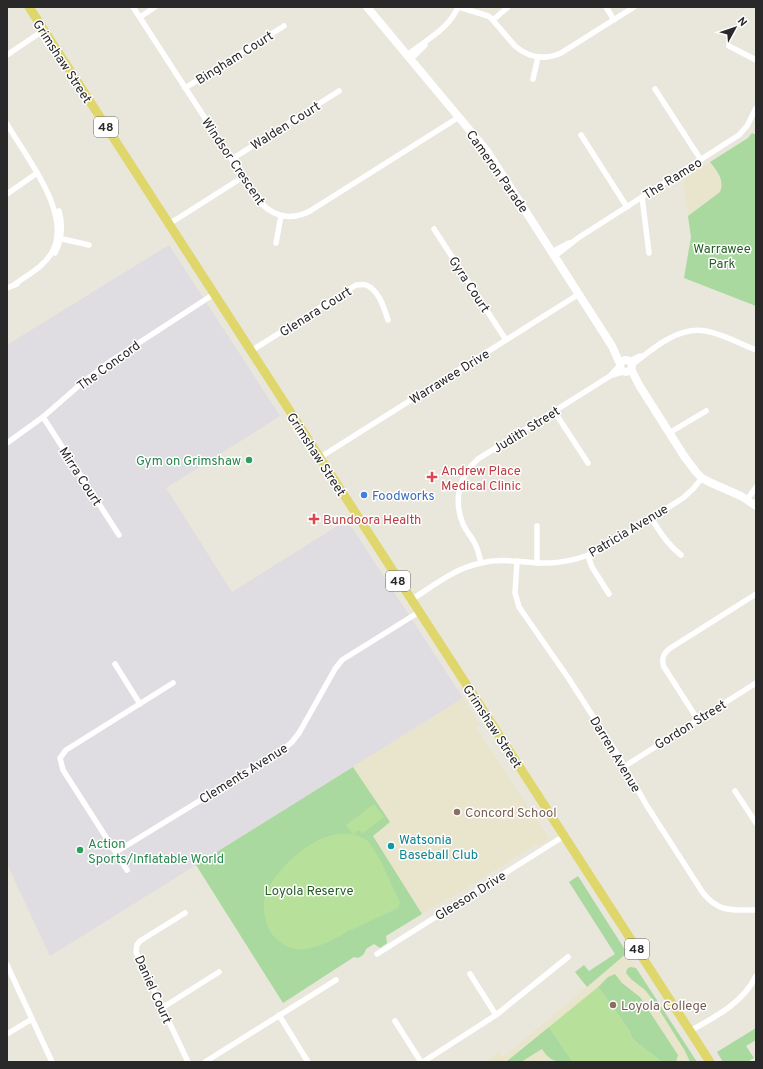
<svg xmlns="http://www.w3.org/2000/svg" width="763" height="1069" viewBox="0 0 763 1069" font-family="Overpass,sans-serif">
  <rect width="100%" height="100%" fill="#e9e6dc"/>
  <polygon fill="#dfdce2" points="169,245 280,416 166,488 230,589 232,592 347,520 463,698 196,865 50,956 7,864 7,345"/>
  <g fill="#e9e5cd">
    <polygon points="710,162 721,179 722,183 722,190 721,192 688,216 683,180"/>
    <polygon points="463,698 480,725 476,727 524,801 525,801 549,839 538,846 536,844 449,899 448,898 422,914 373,836 390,822 353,767"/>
    <polygon points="627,953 697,1062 485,1062 499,1052 503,1057"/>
  </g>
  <g fill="#a9d99f">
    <path d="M752 133 756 135V306L684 278 691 237 688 216 720 192C725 180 717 171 710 162L748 138Z"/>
    <path d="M353 767 390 822 373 836 422 914 386 936 387 943 380 948 374 944 366 949C365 954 362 956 358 958L354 957 283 1003 196 865Z"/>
    <polygon points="578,876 627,953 587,987 575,972 584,965 589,971 615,954 569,882"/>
    <polygon points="630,967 636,968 697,1062 690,1062 685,1051 653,1000 645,990 631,979 626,973 627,969"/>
    <polygon points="615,974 622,983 640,997 678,1055 676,1062 662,1062 637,1043 632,1038 629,1030 598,987 608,977"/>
    <path d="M549 1027 573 1062C558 1062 551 1063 542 1049L521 1062H506Z"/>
    <polygon points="756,1028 756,1040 746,1046 754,1058 747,1062 723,1062 717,1052"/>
  </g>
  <g fill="#b7e09b">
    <path d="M374 804 384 817 362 834 359 830 354 834 363 838 368 841 373 848 379 858 400 902 398 908 349 931V930C337 939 310 952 295 949 290 948 284 945 279 941 273 936 269 932 267 924 265 917 263 910 264 903 267 876 306 841 332 835 339 833 346 834 353 834L346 825Z"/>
    <polygon points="598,987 629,1030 632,1038 637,1043 662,1062 573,1062 549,1027"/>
  </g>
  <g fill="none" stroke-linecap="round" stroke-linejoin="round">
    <g stroke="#fff" stroke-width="5.5">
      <path d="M133 7 256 197C270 216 289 222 310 211L459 117"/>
      <path d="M459 7 488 16 491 18 515 46C529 58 545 60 561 53L634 7"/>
      <polyline points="606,7 614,20"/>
      <polyline points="140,17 155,7"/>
      <polyline points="493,20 508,7"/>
      <polyline points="729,46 756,60"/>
      <polyline points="7,55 44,30"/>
      <path d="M407 55C426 40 448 30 458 7"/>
      <polyline points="411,59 425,45"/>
      <polyline points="533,79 538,57"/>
      <polyline points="185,88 284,26"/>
      <polyline points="655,89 701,160"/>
      <path d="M7 124C25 156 75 216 51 254 42 268 27 275 14 285"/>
      <polyline points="581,135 627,207"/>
      <polyline points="232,159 339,91"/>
      <polyline points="7,194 37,173"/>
      <polyline points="642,197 649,253"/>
      <polyline points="169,224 243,177"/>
      <polyline points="434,229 506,340"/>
      <polyline points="58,238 89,245"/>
      <polyline points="276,243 281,216"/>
      <polyline points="552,252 569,243"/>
      <path d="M55 253C62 239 63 225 59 211"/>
      <polyline points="555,256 578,238 739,135 747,126 756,108"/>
      <polyline points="7,288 17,284"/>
      <path d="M251 351 356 285C360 285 363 284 366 285 379 290 384 308 388 320"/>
      <polyline points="629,361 640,356"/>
      <path d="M632 365C652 349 678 326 706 331 722 334 741 344 756 350"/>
      <polyline points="612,375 623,372"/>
      <polyline points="554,411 588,463"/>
      <polyline points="43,417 119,535"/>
      <polyline points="669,433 706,411"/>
      <polyline points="7,443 43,417 82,383 111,361 214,294"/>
      <polyline points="319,458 579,294"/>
      <polyline points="747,500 756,487"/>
      <path d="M651 518C660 532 667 544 681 555"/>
      <polyline points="537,526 537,563"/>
      <polyline points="588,556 592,567 609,594"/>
      <path d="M517 561 515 593 519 607 569 679 619 757 647 806 703 893C719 913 733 910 756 910"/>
      <path d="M481 563C479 556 478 548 474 542 471 536 466 531 463 524 453 500 459 476 478 459L610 376 619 366"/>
      <path d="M411 600C433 586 455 568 481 563 500 558 519 562 539 563 565 564 589 557 611 544L683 498 693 489 702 478"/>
      <polyline points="115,664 140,704"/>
      <path d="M698 720 664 667C661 659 663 654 669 649L756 594"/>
      <polyline points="625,766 756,683"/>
      <polyline points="735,791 756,823"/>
      <polyline points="116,852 284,749 292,742 299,733 335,669 342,660 419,612"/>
      <polyline points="127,870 63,770 60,758 66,750 173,683"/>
      <polyline points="185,913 140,941 137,945 136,952 188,1062"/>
      <polyline points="377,954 564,836"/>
      <polyline points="7,965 52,1062"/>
      <polyline points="470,974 496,1015"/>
      <polyline points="162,1008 219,972"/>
      <polyline points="279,1015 308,1062"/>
      <polyline points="395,1021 421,1062"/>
      <path d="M690 1031C715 1017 743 1003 756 976"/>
      <polyline points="7,1034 32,1019"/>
      <polyline points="205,1062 336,980"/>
      <polyline points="423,1062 496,1015 568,957"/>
    </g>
    <g stroke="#fff" stroke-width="8">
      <polyline points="367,7 487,151 612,346 620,364"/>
      <circle cx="626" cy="366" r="6"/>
      <polyline points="631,369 639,385 684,456 696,472 702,478 709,482 741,496 756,506"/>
    </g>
    <polyline stroke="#dfd76b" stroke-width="9" points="29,7 710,1062"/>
  </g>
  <g fill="#2e9e5b" stroke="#fff" stroke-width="1.5">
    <circle cx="249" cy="460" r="4"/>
    <circle cx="80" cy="850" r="4"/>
  </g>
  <g fill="#e0444e" stroke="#fff" stroke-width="1.5">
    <path d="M430 471h4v4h4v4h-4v4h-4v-4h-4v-4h4z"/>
    <path d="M312 513h4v4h4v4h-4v4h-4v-4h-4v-4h4z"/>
  </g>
  <circle fill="#3f7fe0" stroke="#fff" stroke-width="1.5" cx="364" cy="495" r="4"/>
  <g fill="#8d6e63" stroke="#fff" stroke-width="1.5">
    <circle cx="457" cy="812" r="4"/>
    <circle cx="613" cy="1005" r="4"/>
  </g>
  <circle fill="#0f9aa8" stroke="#fff" stroke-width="1.5" cx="391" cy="846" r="4"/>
  <g text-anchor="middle" stroke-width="3" stroke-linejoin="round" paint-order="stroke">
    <g fill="#fff" stroke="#696969" stroke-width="1">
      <rect x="94" y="117" width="24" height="20" rx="3"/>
      <rect x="386" y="571" width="24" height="20" rx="3"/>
      <rect x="625" y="939" width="24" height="20" rx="3"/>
    </g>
    <g font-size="12" font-weight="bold" fill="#292929">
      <text x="106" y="131">48</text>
      <text x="398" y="585">48</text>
      <text x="637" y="953">48</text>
    </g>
    <g font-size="13" fill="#292929" stroke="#fff">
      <text transform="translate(234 57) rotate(-32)" y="5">Bingham Court</text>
      <text transform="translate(63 61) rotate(57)" y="5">Grimshaw Street</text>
      <text transform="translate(285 125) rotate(-32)" y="5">Walden Court</text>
      <text transform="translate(234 161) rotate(56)" y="5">Windsor Crescent</text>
      <text transform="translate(498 171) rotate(55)" y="5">Cameron Parade</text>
      <text transform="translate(672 178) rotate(-32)" y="5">The Rameo</text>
      <text transform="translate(470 284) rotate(57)" y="5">Gyra Court</text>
      <text transform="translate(315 311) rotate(-32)" y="5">Glenara Court</text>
      <text transform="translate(108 365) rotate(-36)" y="5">The Concord</text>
      <text transform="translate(449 376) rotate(-32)" y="5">Warrawee Drive</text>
      <text transform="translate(526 429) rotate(-32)" y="5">Judith Street</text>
      <text transform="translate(317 454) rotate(57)" y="5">Grimshaw Street</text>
      <text transform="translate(81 476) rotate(57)" y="5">Mirra Court</text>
      <text transform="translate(628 530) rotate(-31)" y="5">Patricia Avenue</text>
      <text transform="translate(690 724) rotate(-32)" y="5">Gordon Street</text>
      <text transform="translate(493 726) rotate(57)" y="5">Grimshaw Street</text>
      <text transform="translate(616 754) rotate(59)" y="5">Darren Avenue</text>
      <text transform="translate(243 773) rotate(-32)" y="5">Clements Avenue</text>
      <text transform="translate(470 895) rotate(-32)" y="5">Gleeson Drive</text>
      <text transform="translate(154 989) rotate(66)" y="5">Daniel Court</text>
    </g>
    <g font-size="13" fill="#245c22" stroke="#fff">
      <text x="722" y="253">Warrawee<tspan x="722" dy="15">Park</tspan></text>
      <text x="309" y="895">Loyola Reserve</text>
    </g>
    <g font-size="13" fill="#27864d" stroke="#fff" text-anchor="end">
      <text x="241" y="465">Gym on Grimshaw</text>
      <text x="88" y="848" text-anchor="start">Action<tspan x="88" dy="15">Sports/Inflatable World</tspan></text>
    </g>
    <g font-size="13" fill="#be3a42" stroke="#fff" text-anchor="start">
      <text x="441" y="475">Andrew Place<tspan x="441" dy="15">Medical Clinic</tspan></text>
      <text x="323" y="524">Bundoora Health</text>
    </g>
    <g font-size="13" fill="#366cbe" stroke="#fff" text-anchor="start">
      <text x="372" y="500">Foodworks</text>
    </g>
    <g font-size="13" fill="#785e54" stroke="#fff" text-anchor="start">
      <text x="465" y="817">Concord School</text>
      <text x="621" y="1010">Loyola College</text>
    </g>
    <g font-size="13" fill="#0d838f" stroke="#fff" text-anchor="start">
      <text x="399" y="844">Watsonia<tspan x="399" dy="15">Baseball Club</tspan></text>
    </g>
  </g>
  <rect width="763" height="1069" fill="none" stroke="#292929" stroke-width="16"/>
  <g transform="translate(735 28) rotate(50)" stroke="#ffffff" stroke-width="3" paint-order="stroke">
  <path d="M0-3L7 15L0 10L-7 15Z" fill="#292929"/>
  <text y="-6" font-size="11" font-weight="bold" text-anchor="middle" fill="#292929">N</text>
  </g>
</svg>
